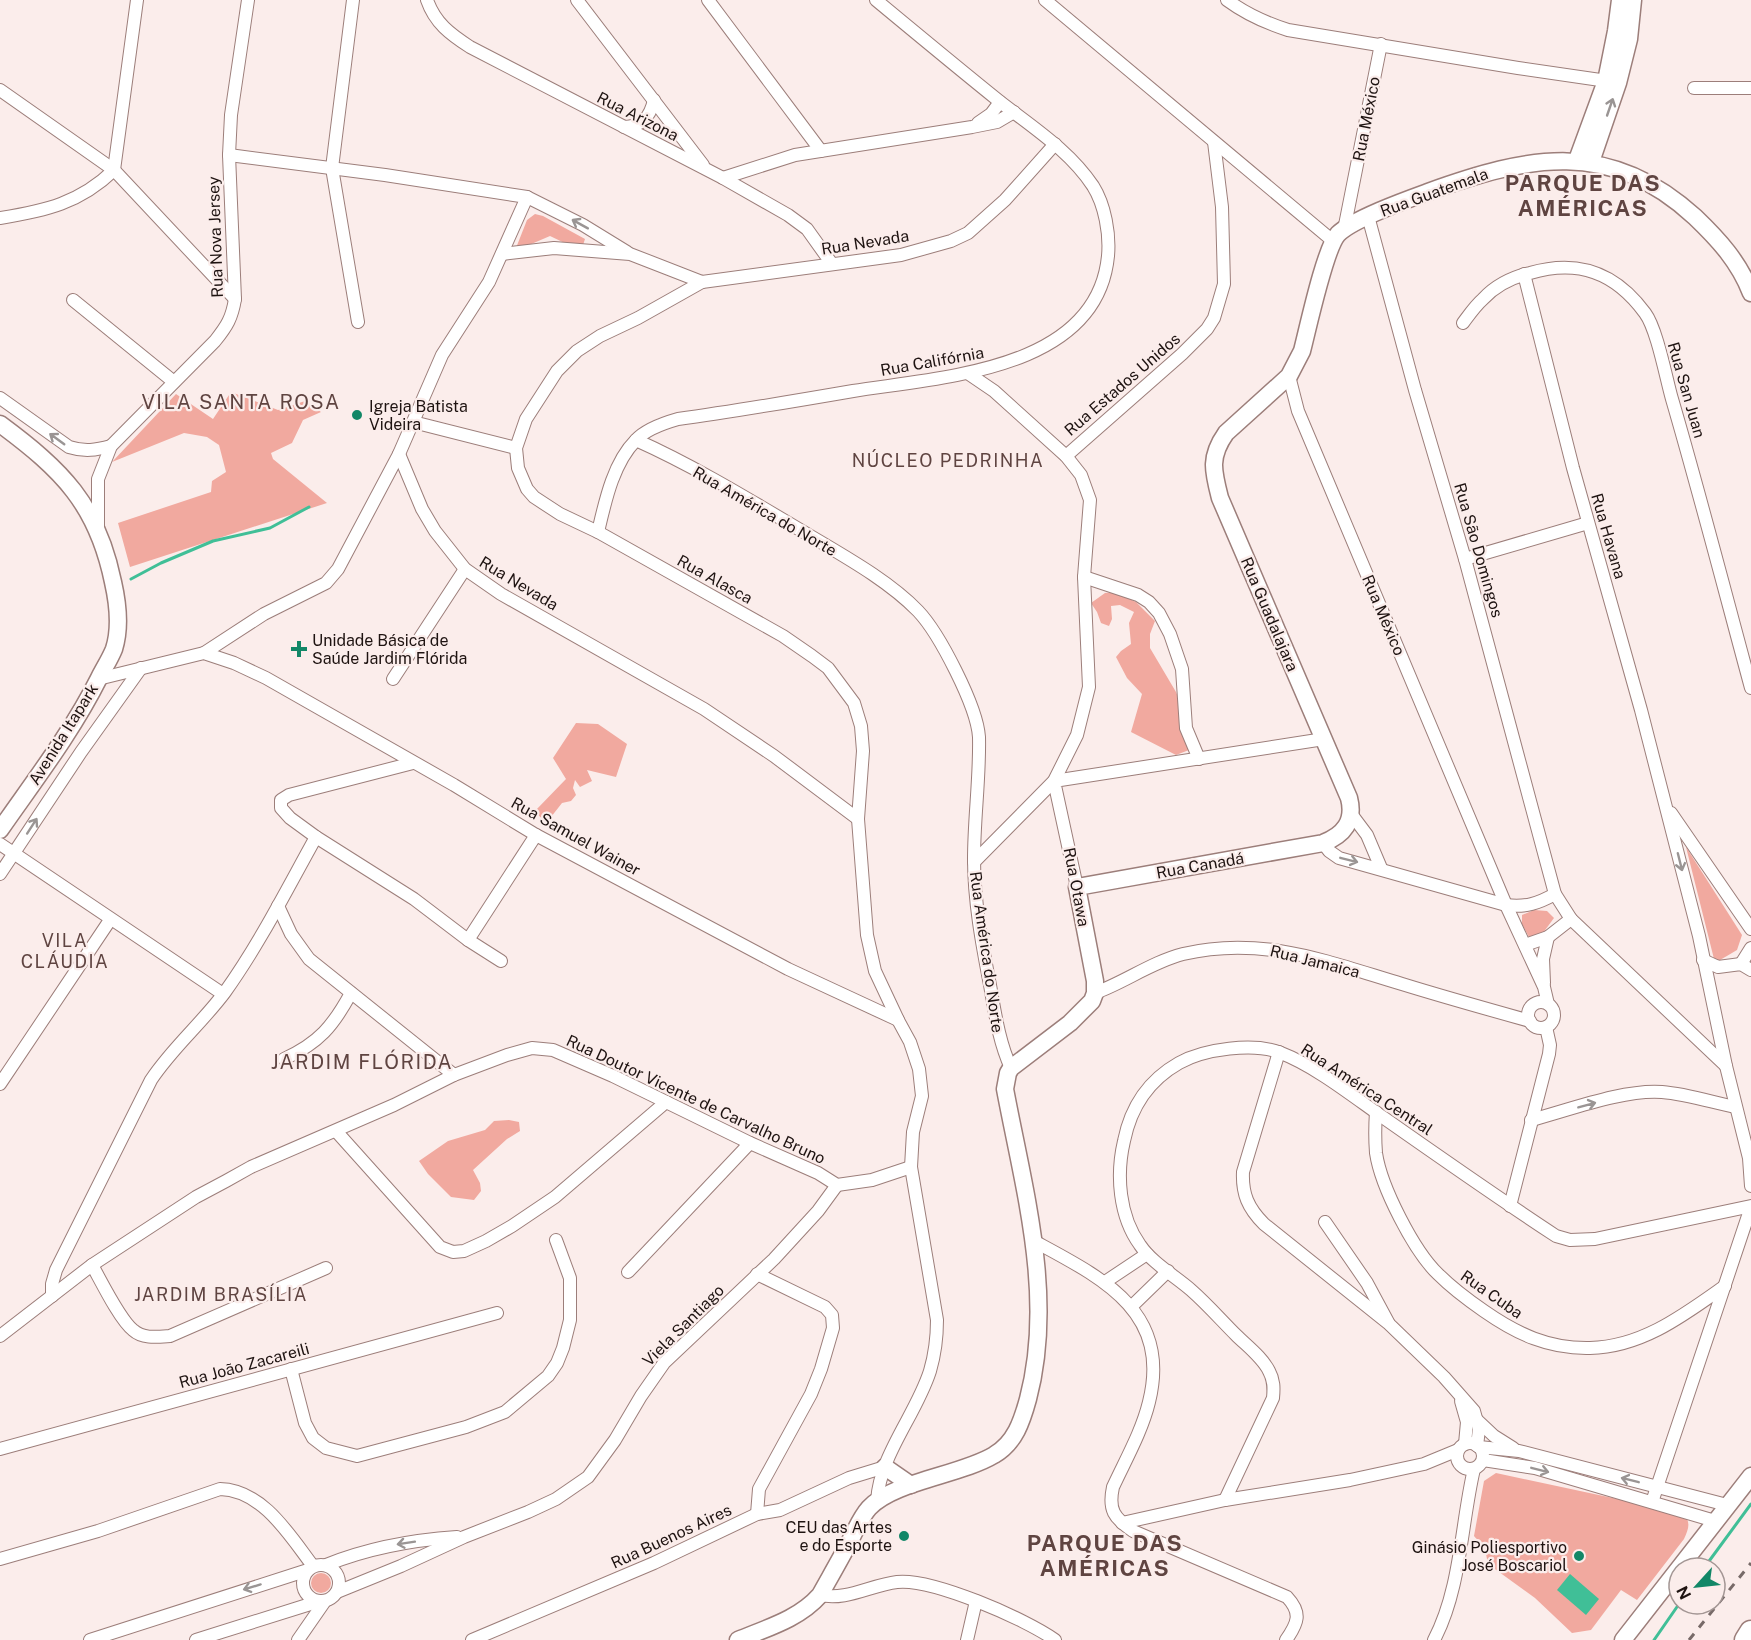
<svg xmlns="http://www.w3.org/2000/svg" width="1751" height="1640" viewBox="0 0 1751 1640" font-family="'Public Sans',sans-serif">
  <rect width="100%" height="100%" fill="#fbedeb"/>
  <g fill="#f1a99f">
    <polygon points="535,214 543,216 585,239 582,248 571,246 550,236 529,245 516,248 527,220"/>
    <polygon points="231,392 278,410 305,401 321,412 303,420 292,443 271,453 273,459 327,503 130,567 118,523 211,492 212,481 226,472 219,445 207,437 184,433 112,462 176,394 213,419"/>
    <polygon points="1115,592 1136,602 1155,621 1150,634 1150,648 1176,692 1182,707 1189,750 1176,755 1131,732 1142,694 1127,678 1116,657 1121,651 1131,644 1129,623 1134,612 1120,605 1111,606 1112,619 1109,626 1101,623 1097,612 1091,603 1105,593"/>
    <polygon points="576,723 598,724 627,744 616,777 587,770 592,781 580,787 575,780 573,788 576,795 571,801 562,803 551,817 541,818 535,811 566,779 553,758"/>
    <polygon points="1686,847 1742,935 1737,950 1715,963"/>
    <polygon points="1534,910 1547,911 1554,918 1540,937 1530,939 1522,924 1522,915"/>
    <polygon points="509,1120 519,1122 520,1131 507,1139 473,1170 480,1183 481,1191 474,1200 451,1197 428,1174 419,1161 448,1141 485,1130 494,1121"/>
    <path d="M1496 1473 1683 1513C1691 1522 1689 1528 1684 1539L1637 1600 1621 1590 1591 1630 1572 1633 1535 1598 1488 1564 1485 1549 1474 1536 1484 1481Z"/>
    <circle cx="321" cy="1583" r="10"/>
  </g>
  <polygon fill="#40bf97" points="1570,1574 1599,1599 1586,1615 1557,1590"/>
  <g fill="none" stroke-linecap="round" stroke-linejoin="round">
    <g stroke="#40bf97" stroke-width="3">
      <polyline points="131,579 161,563 213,541 270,528 309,507"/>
      <polyline points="1704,1568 1751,1504"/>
      <polyline points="1654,1640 1679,1604"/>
    </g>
    <g stroke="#9c7e7a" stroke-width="14">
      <g id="street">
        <polyline points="353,0 332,168 358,322"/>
        <path d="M427 0C435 23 450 34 470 47L723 178 788 215 807 229 832 264"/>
        <polyline points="577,0 703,165"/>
        <polyline points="708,0 821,151"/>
        <polyline points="1045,0 1333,241"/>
        <path d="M1227 0C1246 14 1266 23 1288 30L1518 68 1614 82"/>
        <polyline points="1694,88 1751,88"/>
        <polyline points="0,90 114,170 235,299"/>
        <polyline points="978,123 991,114 1000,102"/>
        <path d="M624 127C642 127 650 117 654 100"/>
        <polyline points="229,155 385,175 527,197 583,225 627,252"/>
        <polyline points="723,178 795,155 972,127 997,122 1014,112"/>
        <polyline points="1368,216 1415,390 1465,559 1555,894 1571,919 1726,1066"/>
        <path d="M0 218C45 211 80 203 114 170L137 0"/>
        <polyline points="1344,230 1381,44"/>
        <polyline points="502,254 554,248 630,254 702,282 901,255 951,241 968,233 1005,200 1055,144"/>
        <polyline points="1524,274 1573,468 1641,710 1699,936 1726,1066 1749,1158 1751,1186"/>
        <path d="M702 282 638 318 600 336 577 351 557 371 526 419 516 448 518 468 527 489 534 497 560 514 598 532 783 636 812 656 828 668 854 703 861 726 863 751 858 819 867 935 875 971 898 1020 910 1042 919 1069 922 1096 913 1132 911 1167 937 1320C937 1338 935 1354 930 1371 916 1415 880 1454 877 1501"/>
        <polyline points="73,300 174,382"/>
        <path d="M1463 323C1469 315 1475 306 1483 299 1495 286 1513 277 1530 273 1578 259 1615 272 1645 313 1657 329 1666 378 1672 399 1700 495 1725 592 1751 688"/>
        <polyline points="969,374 994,391 1066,456 1081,475 1090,500 1084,577 1089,687 1077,735 1054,781 974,862"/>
        <polyline points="1289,376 1298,411 1506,905 1544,987 1548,1004"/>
        <path d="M0 398 69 447C85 452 96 450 111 446"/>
        <polyline points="413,422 516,448"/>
        <path d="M636 440C694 466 748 499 802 531 840 554 887 579 918 611 939 633 977 706 979 737 980 777 974 818 974 859 974 901 982 944 990 985 995 1013 999 1042 1011 1068"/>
        <polyline points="399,454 422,509 435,531 465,569 501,594 704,709 774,756 858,819"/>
        <polyline points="1066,456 1182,354 1207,329 1214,318 1224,284 1222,207 1214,142"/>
        <path d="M98 530V479L111 446 215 341C227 326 232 318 235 299L229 155 231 115 248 0"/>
        <path d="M598 532C605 502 613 463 636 440 646 429 664 423 678 419 737 411 795 401 853 391 940 377 1097 371 1108 256 1110 234 1105 205 1093 186 1069 150 1032 127 999 101 958 68 917 34 876 0"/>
        <polyline points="1465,559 1588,523"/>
        <polyline points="1084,577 1138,595 1149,602 1159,613 1170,634 1182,669 1186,728 1199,759"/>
        <polyline points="204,653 264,614 326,583 338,569 399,454 442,355 489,282 527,197"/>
        <polyline points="98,679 204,653 234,663 266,678 454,785 536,835 788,969 898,1020"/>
        <polyline points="393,679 465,569"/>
        <polyline points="413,763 289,795 281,800 281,808 290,818 316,837 414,899 468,940 536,835"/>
        <polyline points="1671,813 1751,929"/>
        <polyline points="1352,815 1367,835 1381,868"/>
        <path d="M1323 843 1329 851 1339 858 1506 905C1525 908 1539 903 1555 894"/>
        <polyline points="0,844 223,994"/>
        <polyline points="0,874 81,752 141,668"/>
        <polyline points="1077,887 1054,781 1324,739"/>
        <polyline points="278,906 291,934 309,959 454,1075"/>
        <polyline points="468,940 501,961"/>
        <polyline points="1525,945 1548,937 1571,919"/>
        <polyline points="1703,960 1718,967 1741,964 1751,970"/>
        <polyline points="1741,964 1751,948"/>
        <polyline points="1544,983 1543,959 1548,937"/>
        <path d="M1095 993C1125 982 1152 962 1183 954 1262 935 1328 962 1402 984 1444 997 1487 1009 1530 1021"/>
        <circle cx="1541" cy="1015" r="13"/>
        <path d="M1279 1052 1243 1172C1242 1194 1248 1208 1264 1224L1388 1323 1444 1377 1474 1411 1479 1429 1477 1446"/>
        <path d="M284 1059C319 1043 333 1026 351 993"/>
        <polyline points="0,1084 110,920"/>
        <path d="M1376 1112C1375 1126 1375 1140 1376 1153 1381 1187 1414 1251 1438 1274 1452 1288 1468 1300 1484 1311 1517 1334 1549 1349 1590 1348 1642 1347 1684 1315 1725 1286"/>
        <path d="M1531 1120C1569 1110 1624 1089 1662 1092 1687 1094 1711 1102 1735 1107"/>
        <polyline points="336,1131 440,1247 453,1252 464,1251 486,1241 512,1226 555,1197 666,1102"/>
        <polyline points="1510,1206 1549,1054 1550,1045 1546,1027"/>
        <polyline points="1325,1222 1367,1283 1388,1322"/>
        <path d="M1032 1240C1100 1277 1172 1310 1149 1402 1142 1431 1126 1459 1113 1487 1108 1510 1114 1518 1133 1531L1287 1597C1302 1613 1298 1623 1286 1640"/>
        <path d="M92 1265C101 1281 120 1320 133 1330 143 1339 157 1337 170 1336L326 1268"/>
        <polyline points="628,1272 750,1143"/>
        <polyline points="757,1274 825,1307 832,1315 833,1328 821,1369 811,1394 759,1489 757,1514"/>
        <polyline points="1105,1282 1147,1254"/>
        <path d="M52 1296V1284L56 1270 151 1080C172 1048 202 1023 225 992 260 943 287 889 316 837"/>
        <polyline points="1132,1306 1168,1271"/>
        <polyline points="0,1336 92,1265 196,1197 226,1181 251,1167 394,1105 454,1075 507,1055 532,1048 553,1050 613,1076 750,1143 818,1173 837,1185 872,1180 911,1167"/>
        <polyline points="291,1369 305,1423 313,1438 326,1448 357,1456 466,1427 505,1412 548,1376 557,1363 563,1348 570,1320 570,1278 556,1240"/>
        <polyline points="1461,1401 1467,1422 1465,1444"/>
        <polyline points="1477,1420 1494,1436 1513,1448"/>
        <circle cx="1470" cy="1456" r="13"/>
        <polyline points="1479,1447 1519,1451 1727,1505"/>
        <polyline points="0,1449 497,1313"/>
        <polyline points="1483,1460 1535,1468 1715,1521"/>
        <path d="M1225 1500 1273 1398C1274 1388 1274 1380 1269 1371 1262 1357 1247 1346 1236 1335 1221 1320 1207 1304 1191 1290 1175 1276 1152 1263 1140 1245 1119 1216 1116 1175 1124 1141 1131 1106 1149 1080 1179 1063 1204 1049 1254 1042 1281 1053 1315 1066 1354 1097 1384 1118 1441 1158 1498 1198 1556 1236L1570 1240 1595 1239 1751 1206"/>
        <polyline points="1652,1502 1751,1207"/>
        <polyline points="1122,1523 1225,1500 1350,1480 1424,1464 1458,1450"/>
        <path d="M0 1559 98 1531 220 1489C263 1490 290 1536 313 1566"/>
        <circle cx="321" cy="1583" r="18"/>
        <path d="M326 1565C368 1548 412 1540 457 1537"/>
        <polyline points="337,1592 401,1566 464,1537 528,1512 556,1499 588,1477 615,1440 641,1396 664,1363 774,1259 818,1211 837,1185"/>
        <path d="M820 1595C846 1601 871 1585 897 1582 932 1578 1026 1619 1055 1640"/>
        <polyline points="90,1640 308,1570"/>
        <polyline points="196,1640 320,1601"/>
        <polyline points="298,1640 325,1601"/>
        <polyline points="472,1640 654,1563 757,1514 780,1510 849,1478 885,1467"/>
        <polyline points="967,1640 976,1601"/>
        <path d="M1434 1640C1461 1589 1461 1524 1474 1469"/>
      </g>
    </g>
    <g stroke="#9c7e7a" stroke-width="19">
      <g id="secondary">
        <polyline points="1577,160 1606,81 1616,31 1620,0"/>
        <polyline points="1591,162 1618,83 1629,39 1633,0"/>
        <path d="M0 424C62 470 97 504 113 582 118 604 121 627 114 649 110 659 104 668 99 678 72 732 34 781 0 830"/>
        <polyline points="885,1467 911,1485"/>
        <path d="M738 1640C767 1628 799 1619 820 1595 830 1577 841 1558 851 1539 856 1529 861 1517 869 1508 894 1481 961 1475 994 1455 1015 1443 1022 1421 1028 1399 1055 1297 1024 1190 1005 1089L1008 1073 1011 1068 1070 1023 1092 1001 1095 993V981L1077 887 1323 843C1344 835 1355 821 1349 798L1220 498C1213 471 1209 457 1226 433L1289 376 1302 351C1308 328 1325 248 1338 234 1353 219 1406 200 1428 192 1528 156 1609 138 1695 217 1719 240 1739 262 1751 293"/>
        <polyline points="1623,1640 1751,1476"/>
      </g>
    </g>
    <g stroke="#9c7e7a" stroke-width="25">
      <polyline id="highway" points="1746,1640 1751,1632"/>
    </g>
    <use href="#street" stroke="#fff" stroke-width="12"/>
    <use href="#secondary" stroke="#fff" stroke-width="16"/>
    <use href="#highway" stroke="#fff" stroke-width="22"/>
    <polyline stroke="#776a68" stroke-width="3" stroke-dasharray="8 8" stroke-linecap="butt" points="1689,1640 1751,1563"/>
  </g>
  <defs><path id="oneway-shaft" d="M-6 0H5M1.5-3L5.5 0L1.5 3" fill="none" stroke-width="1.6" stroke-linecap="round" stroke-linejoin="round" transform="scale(1.5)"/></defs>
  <g stroke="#9a9594">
    <use href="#oneway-shaft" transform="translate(1610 107) rotate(-71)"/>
    <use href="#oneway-shaft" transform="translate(580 224) rotate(-151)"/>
    <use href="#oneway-shaft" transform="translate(57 439) rotate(-144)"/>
    <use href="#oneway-shaft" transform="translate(32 826) rotate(-57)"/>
    <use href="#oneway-shaft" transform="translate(1349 860) rotate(14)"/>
    <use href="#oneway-shaft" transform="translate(1680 862) rotate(76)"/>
    <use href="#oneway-shaft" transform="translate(1587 1105) rotate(-15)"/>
    <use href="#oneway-shaft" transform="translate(1540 1470) rotate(14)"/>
    <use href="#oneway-shaft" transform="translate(1630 1480) rotate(-166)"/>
    <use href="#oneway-shaft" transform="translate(406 1543) rotate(171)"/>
    <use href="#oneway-shaft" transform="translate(252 1587) rotate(163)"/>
  </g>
  <g fill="#128767" stroke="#fbedeb" stroke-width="2">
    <circle cx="357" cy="415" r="6"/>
    <path d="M296 640h6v6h6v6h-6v6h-6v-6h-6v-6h6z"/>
    <circle cx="904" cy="1536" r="6"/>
    <circle cx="1579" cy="1556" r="6"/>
  </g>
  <g text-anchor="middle" stroke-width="4.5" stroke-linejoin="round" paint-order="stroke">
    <g font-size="16" fill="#1e1311" stroke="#fbedeb">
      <text transform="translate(638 116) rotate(27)" y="6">Rua Arizona</text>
      <text transform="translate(1366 119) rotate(-79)" y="6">Rua México</text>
      <text transform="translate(1434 192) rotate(-20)" y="6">Rua Guatemala</text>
      <text transform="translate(215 237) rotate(-92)" y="6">Rua Nova Jersey</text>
      <text transform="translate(865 242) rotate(-9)" y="6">Rua Nevada</text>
      <text transform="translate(932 361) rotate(-10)" y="6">Rua Califórnia</text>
      <text transform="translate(1122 384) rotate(-41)" y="6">Rua Estados Unidos</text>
      <text transform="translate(1687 390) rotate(74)" y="6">Rua San Juan</text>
      <text transform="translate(765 511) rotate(30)" y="6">Rua América do Norte</text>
      <text transform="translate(1609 536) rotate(74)" y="6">Rua Havana</text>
      <text transform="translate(1479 550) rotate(74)" y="6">Rua São Domingos</text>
      <text transform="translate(715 579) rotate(29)" y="6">Rua Alasca</text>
      <text transform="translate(519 583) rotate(31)" y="6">Rua Nevada</text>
      <text transform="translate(1270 614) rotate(67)" y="6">Rua Guadalajara</text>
      <text transform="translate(1384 615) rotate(67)" y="6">Rua México</text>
      <text transform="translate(63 734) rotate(-58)" y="6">Avenida Itapark</text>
      <text transform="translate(576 836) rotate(29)" y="6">Rua Samuel Wainer</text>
      <text transform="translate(1200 865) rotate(-10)" y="6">Rua Canadá</text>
      <text transform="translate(1077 887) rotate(79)" y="6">Rua Otawa</text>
      <text transform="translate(987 952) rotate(82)" y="6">Rua América do Norte</text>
      <text transform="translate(1315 961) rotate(14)" y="6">Rua Jamaica</text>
      <text transform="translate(1367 1089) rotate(33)" y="6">Rua América Central</text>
      <text transform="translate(696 1099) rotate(25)" y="6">Rua Doutor Vicente de Carvalho Bruno</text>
      <text transform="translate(1492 1294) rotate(35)" y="6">Rua Cuba</text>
      <text transform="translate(683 1325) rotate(-45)" y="6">Viela Santiago</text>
      <text transform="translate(244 1365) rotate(-15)" y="6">Rua João Zacareili</text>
      <text transform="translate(671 1536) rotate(-25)" y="6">Rua Buenos Aires</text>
    </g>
    <g font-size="16" fill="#1e1311" stroke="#fbedeb" text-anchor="start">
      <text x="369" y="412">Igreja Batista<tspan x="369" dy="18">Videira</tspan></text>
      <text x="312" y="646">Unidade Básica de<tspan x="312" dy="18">Saúde Jardim Flórida</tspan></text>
      <text x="892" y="1533" text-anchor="end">CEU das Artes<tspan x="892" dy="18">e do Esporte</tspan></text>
      <text x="1567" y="1553" text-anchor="end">Ginásio Poliesportivo<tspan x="1567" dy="18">José Boscariol</tspan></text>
    </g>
    <g font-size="18" letter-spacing="1.5" fill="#5f4441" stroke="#fbedeb">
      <text x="948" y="467">NÚCLEO PEDRINHA</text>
      <text x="65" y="947">VILA<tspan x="65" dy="21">CLÁUDIA</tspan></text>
      <text x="221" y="1301">JARDIM BRASÍLIA</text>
    </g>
    <g font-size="20" letter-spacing="1.5" fill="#5f4441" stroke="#fbedeb">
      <text x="241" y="409">VILA SANTA ROSA</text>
      <text x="362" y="1069">JARDIM FLÓRIDA</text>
    </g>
    <g font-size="22" font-weight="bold" letter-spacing="1.5" fill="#5f4441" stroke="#fbedeb">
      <text x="1583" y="191">PARQUE DAS<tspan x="1583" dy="25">AMÉRICAS</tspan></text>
      <text x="1105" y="1551">PARQUE DAS<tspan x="1105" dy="25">AMÉRICAS</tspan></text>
    </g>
  </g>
  <g transform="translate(1697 1586) rotate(243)"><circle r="28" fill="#fbedeb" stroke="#a39694" stroke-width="1.5"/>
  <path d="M0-4.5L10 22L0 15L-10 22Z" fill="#128767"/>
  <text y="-9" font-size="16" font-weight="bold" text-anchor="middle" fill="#1e1311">N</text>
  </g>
</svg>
